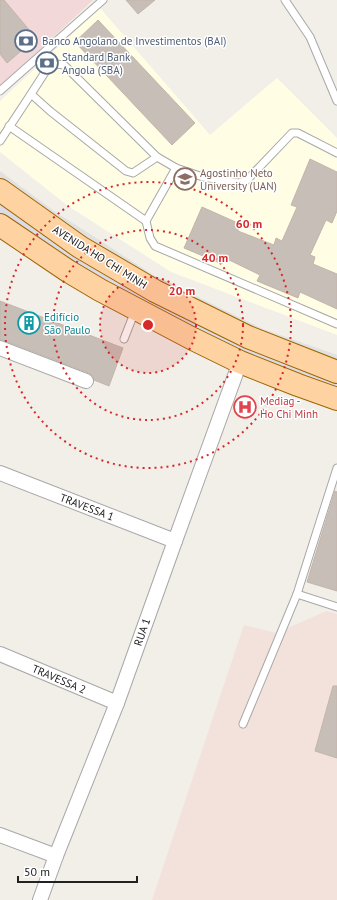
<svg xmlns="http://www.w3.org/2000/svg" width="337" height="900" viewBox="0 0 337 900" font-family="'PT Sans',sans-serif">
  <rect width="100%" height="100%" fill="#f2eee8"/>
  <polygon fill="#f2d8d8" points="0,0 93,0 0,87"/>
  <polygon fill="#fffee4" points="100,8 210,135 277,78 337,138 337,335 171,272 68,206 0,152 0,101"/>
  <polygon fill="#f3e1dc" points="327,611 337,614 337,900 152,900 244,625 276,633"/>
  <polygon fill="#e1e1e1" points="0,171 54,211 155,276 263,329 337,355 337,362 259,334 152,281 51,216 0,179"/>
  <polygon fill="#dcdce8" points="0,198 337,376 337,386 245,353 157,311 73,262 0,213"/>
  <g fill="#c7beb7" stroke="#c4b5aa">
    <polygon points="0,0 4,0 36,38 7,63 0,54"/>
    <polygon points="126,0 155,0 138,14"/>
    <polygon points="98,20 195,123 172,145 75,42"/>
    <polygon points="310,159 337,172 337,211 332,223 326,220 310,255 315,257 313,264 337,274 337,309 300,292 298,298 257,281 260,275 225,258 222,264 184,248 202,207 240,224 238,231 274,245 276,238 282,241 297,207 291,205"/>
    <polygon points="0,301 123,348 109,386 94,380 93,376 89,373 3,340 0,340"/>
    <polygon points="335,491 337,492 337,591 307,582"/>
    <polygon points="333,686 337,686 337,758 315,751"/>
  </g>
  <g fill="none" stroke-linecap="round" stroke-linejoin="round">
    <g stroke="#a8a8a8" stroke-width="9">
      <g id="service">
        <polyline points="285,0 310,37 337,101"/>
        <polyline points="0,91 103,0"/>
        <polyline points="31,94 49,66 56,64 64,65 157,157"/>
        <polyline points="9,126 146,221"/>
        <polyline points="0,141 31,94 50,111 126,171 133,173 157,157 176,168 203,177 239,183 247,180 292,133 298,133 337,153"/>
        <polyline points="176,168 146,221 150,238 155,246 337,324"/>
        <polyline points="124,339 135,311"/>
        <polyline points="297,594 337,607"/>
        <polyline points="243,724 297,594 337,468"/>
      </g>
    </g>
    <g stroke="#a8a8a8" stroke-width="16">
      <g id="minor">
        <polyline points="0,348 86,381"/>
        <polyline points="0,473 175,541"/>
        <polyline points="0,654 117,703"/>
        <polyline points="0,835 56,856"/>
        <polyline points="40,900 56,856 117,703 175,541 240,362"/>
      </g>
    </g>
    <g stroke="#9f6500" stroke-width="24">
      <g id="primary">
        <polyline points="0,190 80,247 155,291 248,337 337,372"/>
        <polyline points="0,225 68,271 100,290 136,309 193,339 240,362 298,385 337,399"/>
      </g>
    </g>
    <use href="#service" stroke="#fff" stroke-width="7"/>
    <use href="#minor" stroke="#fff" stroke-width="14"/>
    <use href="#primary" stroke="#fed3a1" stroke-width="22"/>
  </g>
  <circle cx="148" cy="325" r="48" fill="#d62828" fill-opacity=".12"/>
  <g fill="none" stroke="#d62828" stroke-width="2" stroke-dasharray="2 4">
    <circle cx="148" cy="325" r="48"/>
    <circle cx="148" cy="325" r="95"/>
    <circle cx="148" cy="325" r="143"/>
  </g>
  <defs>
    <g id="bank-ring" transform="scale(1.15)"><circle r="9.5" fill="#fff" stroke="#5c6f8a" stroke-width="1.5"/><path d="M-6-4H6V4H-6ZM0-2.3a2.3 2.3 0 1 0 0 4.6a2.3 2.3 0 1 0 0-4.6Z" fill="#5c6f8a"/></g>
    <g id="university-ring" transform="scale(1.15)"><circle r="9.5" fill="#fff" stroke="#8d6e63" stroke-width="1.5"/><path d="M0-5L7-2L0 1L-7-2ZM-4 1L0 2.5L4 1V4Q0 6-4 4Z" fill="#8d6e63"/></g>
    <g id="building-ring" transform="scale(1.15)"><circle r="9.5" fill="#fff" stroke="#0f9aa8" stroke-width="1.5"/><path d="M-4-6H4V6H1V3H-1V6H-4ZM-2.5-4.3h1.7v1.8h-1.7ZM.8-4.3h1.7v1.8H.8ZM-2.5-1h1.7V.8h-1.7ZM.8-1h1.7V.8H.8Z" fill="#0f9aa8"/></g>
    <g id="hospital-ring" transform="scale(1.15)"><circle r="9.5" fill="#fff" stroke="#e0444e" stroke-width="1.5"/><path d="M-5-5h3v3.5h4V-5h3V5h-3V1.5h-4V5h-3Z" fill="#e0444e"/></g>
  </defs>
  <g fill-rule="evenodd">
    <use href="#bank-ring" x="26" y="41"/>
    <use href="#bank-ring" x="47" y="63"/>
    <use href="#university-ring" x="185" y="179"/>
    <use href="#building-ring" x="29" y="323"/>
    <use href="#hospital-ring" x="245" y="407"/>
  </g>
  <g text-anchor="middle" stroke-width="3" stroke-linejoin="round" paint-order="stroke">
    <g font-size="11" fill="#4e5e75" stroke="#fff" text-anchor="start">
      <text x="42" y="45">Banco Angolano de Investimentos (BAI)</text>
      <text x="62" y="61">Standard Bank<tspan x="62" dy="13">Angola (SBA)</tspan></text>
    </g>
    <g font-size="11" fill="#785e54" stroke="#fff" text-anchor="start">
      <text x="200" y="177">Agostinho Neto<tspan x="200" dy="13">University (UAN)</tspan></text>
    </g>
    <g font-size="11" fill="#212121" stroke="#fff">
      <text transform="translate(100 257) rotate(32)" y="4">AVENIDA HO CHI MINH</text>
      <text transform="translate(87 507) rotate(21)" y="4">TRAVESSA 1</text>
      <text transform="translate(142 632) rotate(-71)" y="4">RUA 1</text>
      <text transform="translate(59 679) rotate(23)" y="4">TRAVESSA 2</text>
    </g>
    <g font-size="11" fill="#0d838f" stroke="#fff" text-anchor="start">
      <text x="44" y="321">Edifício<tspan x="44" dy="13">São Paulo</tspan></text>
    </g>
    <g font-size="11" fill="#be3a42" stroke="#fff" text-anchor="start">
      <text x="260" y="405">Mediag -<tspan x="260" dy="13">Ho Chi Minh</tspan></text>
    </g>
  </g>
  <circle cx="148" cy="325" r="6" fill="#d62828" stroke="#fff" stroke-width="2"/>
  <g font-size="12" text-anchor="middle" font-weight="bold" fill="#d62828" stroke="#fff" stroke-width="3" stroke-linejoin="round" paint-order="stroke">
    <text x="249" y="228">60 m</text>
    <text x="215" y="262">40 m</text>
    <text x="182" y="295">20 m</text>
  </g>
  <path d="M18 876v6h119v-6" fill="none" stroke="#212121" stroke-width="2"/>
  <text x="24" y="876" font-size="12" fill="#212121" stroke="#ffffff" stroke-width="3" paint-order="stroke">50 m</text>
</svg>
